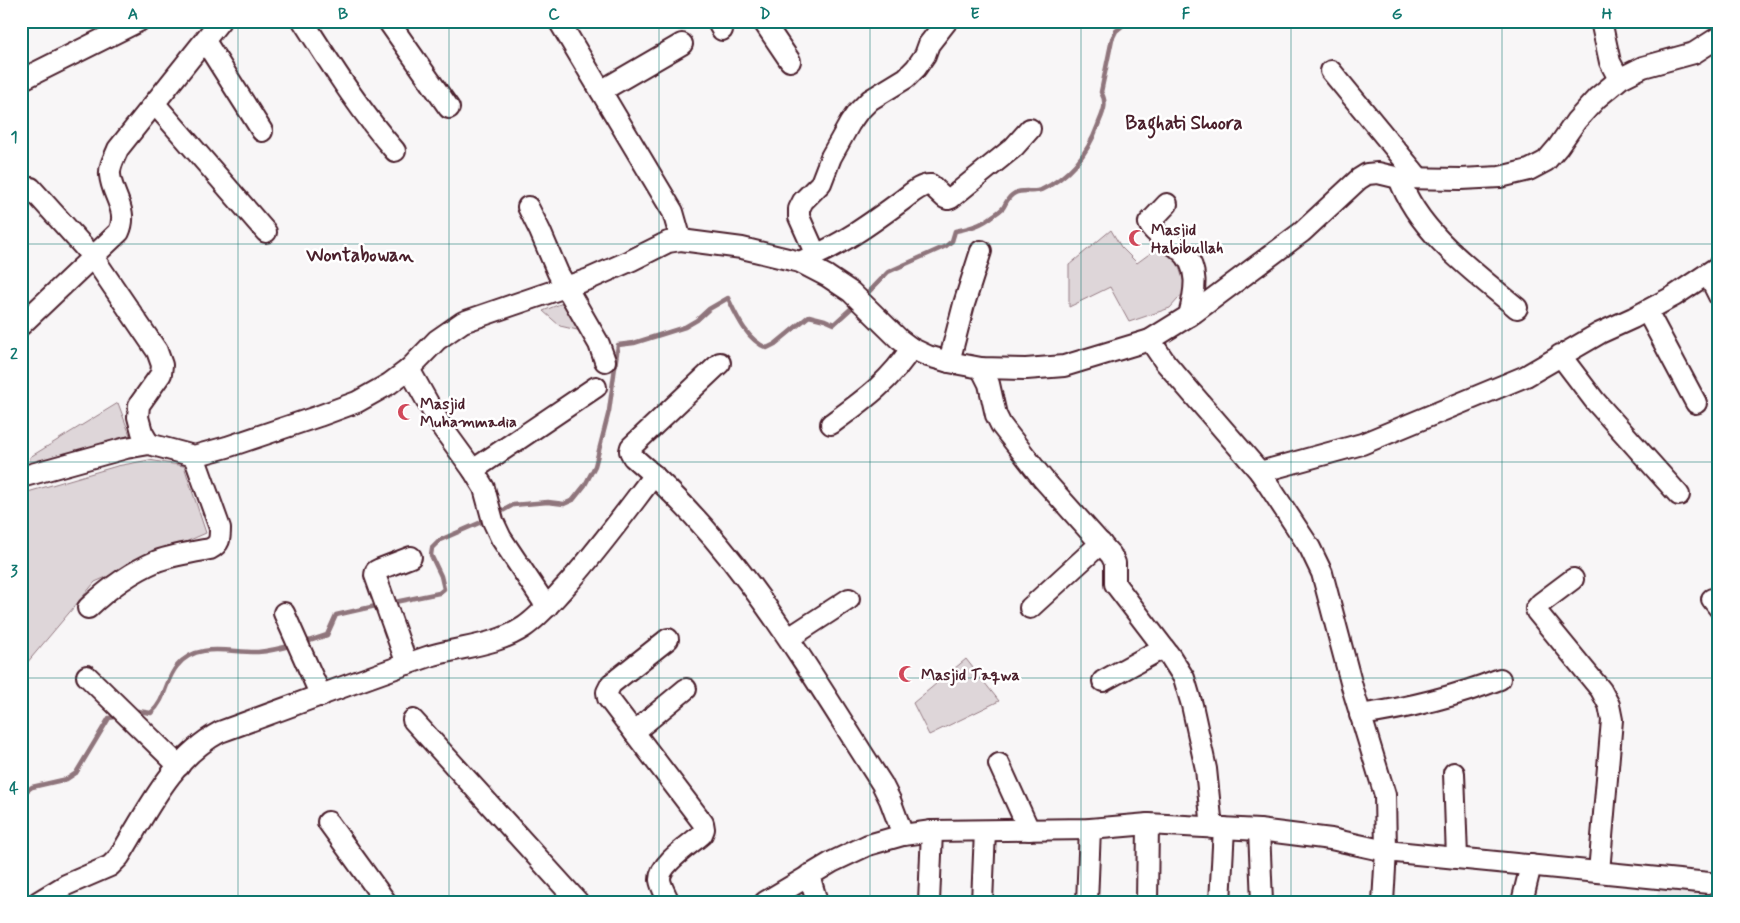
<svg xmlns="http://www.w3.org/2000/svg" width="1740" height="923" viewBox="0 0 1740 923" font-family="Mynerve,sans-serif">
  <rect width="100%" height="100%" fill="#f8f6f7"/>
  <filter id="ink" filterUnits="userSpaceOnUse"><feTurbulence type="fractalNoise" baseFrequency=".02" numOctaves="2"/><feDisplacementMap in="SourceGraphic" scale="10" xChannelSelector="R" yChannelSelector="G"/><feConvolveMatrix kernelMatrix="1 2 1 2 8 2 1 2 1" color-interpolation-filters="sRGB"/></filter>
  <g filter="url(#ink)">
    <polygon fill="#ebe6e8" points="1661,883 1719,889 1719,902 1654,902"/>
    <g fill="#ded6d9" stroke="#947a82">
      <path d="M1111 230 1121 247 1137 263 1163 244C1177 256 1181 272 1186 290L1170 308 1129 322 1110 287 1069 307V265Z"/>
      <polygon points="565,302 586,332 560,326 543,311"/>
      <polygon points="118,403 130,435 30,470 30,457"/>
      <polygon points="149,460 184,466 206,533 95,582 21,670 21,494 117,466"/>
      <polygon points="966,659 999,701 929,735 913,703"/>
    </g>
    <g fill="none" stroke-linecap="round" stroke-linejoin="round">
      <g stroke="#8f747b" stroke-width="4.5">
        <path d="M864 297 888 272 946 246 952 241 955 231C971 228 982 225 994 215 997 213 1001 210 1003 208 1007 202 1007 197 1015 193 1023 189 1033 193 1041 190 1069 177 1088 153 1098 125 1103 112 1108 104 1101 92L1112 39 1116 31 1128 21"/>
        <path d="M497 514 513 505 548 502 564 504 573 500 585 485 595 466 609 411 618 345 634 343 685 327 697 320 709 309 728 298C737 317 747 340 767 348L775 344 809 316 825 320 834 324 856 304"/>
        <polyline points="390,603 439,593 444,589 441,576 431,555 432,548 440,540 486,520"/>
        <polyline points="303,643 327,635 336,615 380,605"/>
        <path d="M132 712 138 711 151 713C166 700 165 680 177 666 197 641 231 653 258 652 269 651 282 648 293 645"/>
        <polyline points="21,795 32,787 67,779 76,773 109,718 120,716"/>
      </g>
      <g stroke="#4a1f2b" stroke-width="24">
        <g id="minor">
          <path d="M303 21C332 66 360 111 395 151"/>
          <polyline points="388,21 449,108"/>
          <polyline points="559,21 673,212 681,240"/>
          <polyline points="717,21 722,30"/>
          <polyline points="763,21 790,61"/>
          <polyline points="1601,21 1610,62 1619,79"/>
          <polyline points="205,41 262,131"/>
          <polyline points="1331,71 1419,178"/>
          <polyline points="21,80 139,21"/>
          <polyline points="601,91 682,44"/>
          <polyline points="155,104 266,232"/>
          <path d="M1399 178C1418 232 1474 272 1517 308"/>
          <polyline points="31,188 93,257 157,351 162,365 161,374 139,405 138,417 142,432 149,444"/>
          <path d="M1167 204 1149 223C1152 231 1159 235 1166 240 1170 243 1175 245 1179 249 1201 266 1195 292 1189 316"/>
          <polyline points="528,207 540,231 558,273 599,344 605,361"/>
          <polyline points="816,255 799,217 799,209 803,201 821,183 831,157 850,123 857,113 870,100 906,78 916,68 925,55 929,44 947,21"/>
          <path d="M804 260C840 246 873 222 904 199 912 193 921 184 931 185L945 198 948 199 951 198 1014 147 1030 129"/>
          <polyline points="1708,274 1719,296"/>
          <polyline points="1647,311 1696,403"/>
          <path d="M21 325 119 232C129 210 112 196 110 175 109 166 115 157 118 149L220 21"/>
          <polyline points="1150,340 1165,362 1260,472 1310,548 1322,573 1353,690 1385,795 1386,851 1383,902"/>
          <polyline points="1560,355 1595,401 1679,495"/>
          <polyline points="949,362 964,304 981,251"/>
          <path d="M720 363 631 447 630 451 633 457C740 548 807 668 882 784L890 800 903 835"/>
          <polyline points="981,368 989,384 996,415 1001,425 1043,479 1111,555 1115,563 1115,584 1170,656 1184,678 1192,705 1206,769 1212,828"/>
          <polyline points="409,369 441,426 473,470 484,488 493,521 501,538 547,607"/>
          <path d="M831 424C861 402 891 381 911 348"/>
          <polyline points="473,470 596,387"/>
          <polyline points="1260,472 1362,444 1526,376 1600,333 1633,318 1674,296 1719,266"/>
          <polyline points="21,477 126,448 149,444 194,456 227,447 319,416 357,402 389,384 409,369 437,340 463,322 589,279 632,260 668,242 681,240 742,248 800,262 827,276 851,292 899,339 911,348 928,356 949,362 981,368 1026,369 1064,366 1150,340 1195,312 1302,232 1359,179 1367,174 1378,173 1399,178 1461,179 1500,177 1529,170 1546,161 1558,147 1576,121 1597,98 1621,78 1643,67 1694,53 1719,37"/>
          <polyline points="1573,579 1541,603 1536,609 1537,612 1601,690 1609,705 1612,720 1599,872"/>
          <polyline points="1712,599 1719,608"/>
          <path d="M88 608C108 589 131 572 157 561 173 555 193 552 210 549 220 544 220 539 220 528L194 456"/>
          <polyline points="1030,608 1101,543"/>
          <polyline points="284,613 321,696"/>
          <polyline points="789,638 849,599"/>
          <path d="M668 639 611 684 607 692 608 698 703 823 704 829 702 834C691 844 659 864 660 880 661 887 666 895 669 902"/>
          <polyline points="407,664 375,575 376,571 380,569 411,557"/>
          <polyline points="87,676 179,766"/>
          <polyline points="1103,681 1163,648"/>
          <path d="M1360 715C1409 708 1454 697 1500 679"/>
          <polyline points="413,720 578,902"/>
          <polyline points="634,732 686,689"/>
          <polyline points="999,764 1029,830"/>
          <polyline points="1454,773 1457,858"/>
          <polyline points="328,822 386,902"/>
          <polyline points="1259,830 1262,902"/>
          <polyline points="809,875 817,902"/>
          <path d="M38 902 66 885 110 866 119 857C147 812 171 758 220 732 289 707 357 681 427 657 458 647 496 646 524 627 540 616 552 601 565 587 597 552 625 513 654 475"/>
          <polyline points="765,902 832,862 868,845 903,835 932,831 1090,829 1148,824 1259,830 1331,839 1386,851 1719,884"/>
          <polyline points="929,902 932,831"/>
          <polyline points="982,902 985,831"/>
          <polyline points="1087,902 1090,829"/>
          <polyline points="1147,902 1148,824"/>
          <polyline points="1220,902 1224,828"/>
          <polyline points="1522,902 1531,865"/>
        </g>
      </g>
      <use href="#minor" stroke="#fff" stroke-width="20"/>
    </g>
  </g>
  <path fill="none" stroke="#0f766e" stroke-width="1" stroke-opacity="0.55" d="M238 21V902M449 21V902M659 21V902M870 21V902M1081 21V902M1291 21V902M1502 21V902M21 244H1719M21 462H1719M21 678H1719"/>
  <defs>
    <g id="mosque-bare" transform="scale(1.35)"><path d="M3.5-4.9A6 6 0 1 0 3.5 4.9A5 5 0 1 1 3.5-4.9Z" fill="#d1495b" stroke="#fff" stroke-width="2.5" paint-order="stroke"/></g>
  </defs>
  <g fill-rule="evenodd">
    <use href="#mosque-bare" x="1137" y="238"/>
    <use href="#mosque-bare" x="406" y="412"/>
    <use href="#mosque-bare" x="907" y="674"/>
  </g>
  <g text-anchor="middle" stroke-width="5" stroke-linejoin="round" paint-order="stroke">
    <g font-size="16" font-weight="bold" fill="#4a1f2b" stroke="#fff" text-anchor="start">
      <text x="1151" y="235">Masjid<tspan x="1151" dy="18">Habibullah</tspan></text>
      <text x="420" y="409">Masjid<tspan x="420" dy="18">Muhammadia</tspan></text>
      <text x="921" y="680">Masjid Taqwa</text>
    </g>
    <g font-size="19" font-weight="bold" fill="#4a1f2b" stroke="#fff">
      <text x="1184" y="129">Baghati Shoora</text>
      <text x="360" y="261">Wontabowan</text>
    </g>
  </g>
  <rect width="1740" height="923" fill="none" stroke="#fff" stroke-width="55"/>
  <rect x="28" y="28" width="1684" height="868" fill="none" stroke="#0f766e" stroke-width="2"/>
  <g font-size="16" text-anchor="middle" font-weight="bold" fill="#0f766e">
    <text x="133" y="19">A</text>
    <text x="343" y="19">B</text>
    <text x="554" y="19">C</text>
    <text x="765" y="19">D</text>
    <text x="975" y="19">E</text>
    <text x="1186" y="19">F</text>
    <text x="1397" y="19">G</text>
    <text x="1607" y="19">H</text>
    <text x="14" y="142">1</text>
    <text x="14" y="359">2</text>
    <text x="14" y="576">3</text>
    <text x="14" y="793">4</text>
  </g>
</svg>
